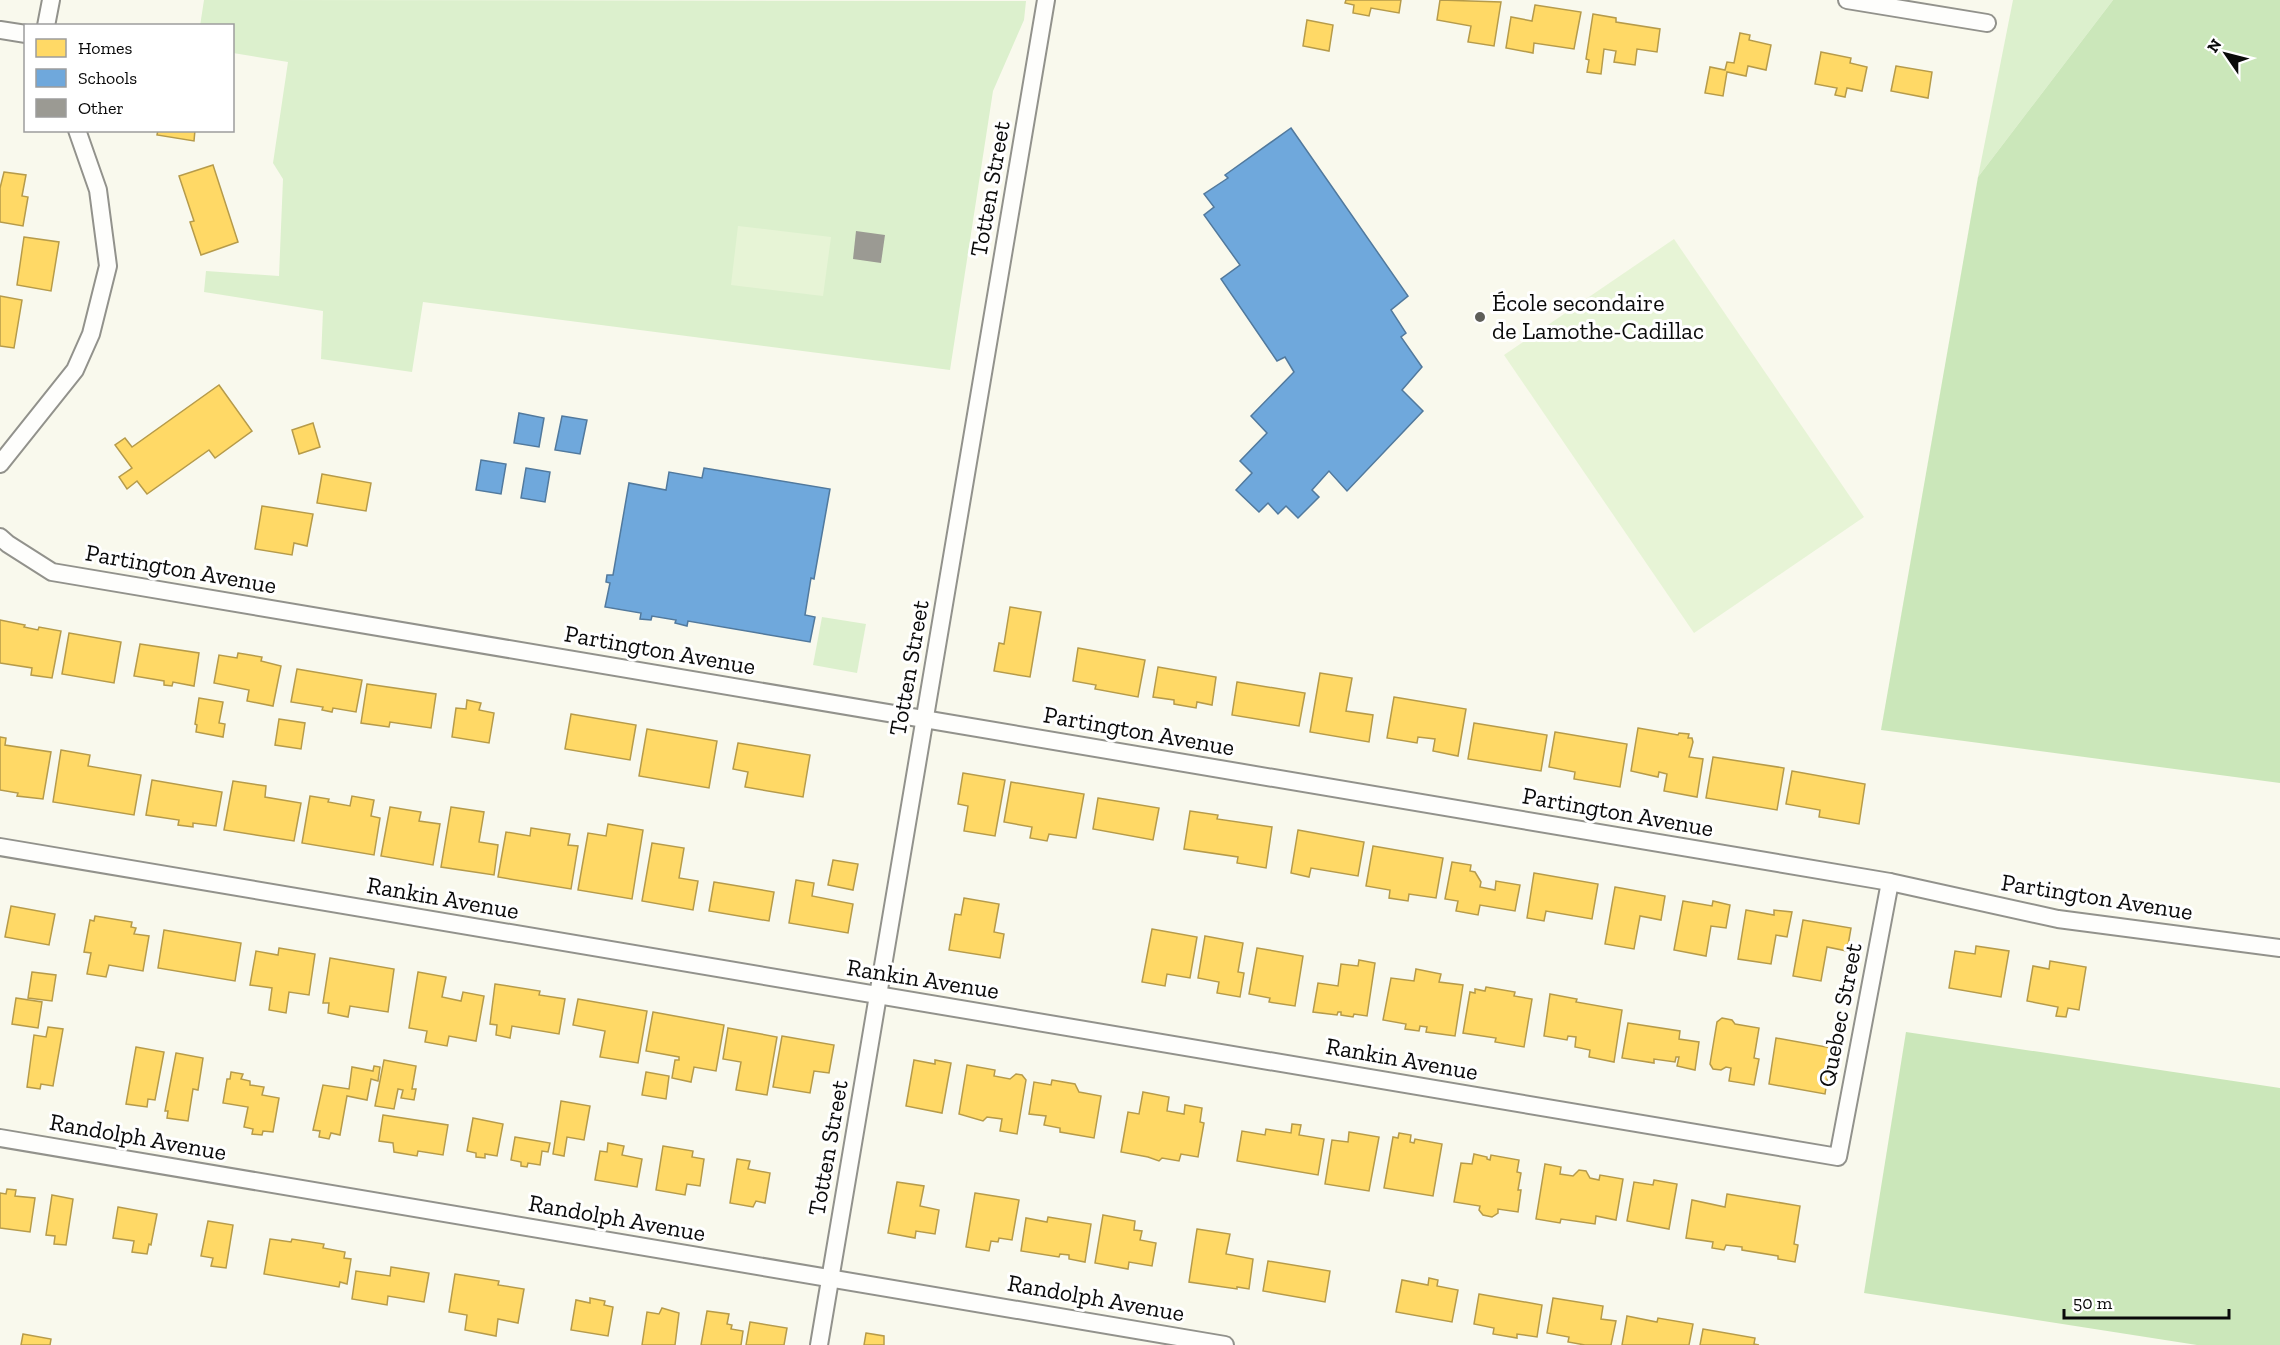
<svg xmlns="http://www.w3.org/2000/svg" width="2280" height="1345" viewBox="0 0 2280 1345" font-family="'Zilla Slab',serif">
  <rect width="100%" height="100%" fill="#f9f9ed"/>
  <g fill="#dcf0cd">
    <polygon points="204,0 1026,1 1024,20 993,91 950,370 423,302 412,372 321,359 323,311 204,292 206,271 279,276 283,179 273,163 288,62 233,53 232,26 200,26"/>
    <polygon points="2013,0 2113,0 1978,177"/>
    <polygon points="822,617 866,624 857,673 813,665"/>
  </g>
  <g fill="#cbe7ba">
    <polygon points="2113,0 2280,0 2280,783 1881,730 1978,177"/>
    <polygon points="1906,1032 2280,1088 2280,1345 2197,1345 1864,1293"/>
  </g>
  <g fill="#e7f4d6">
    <polygon points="738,226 831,237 823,296 731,285"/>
    <polygon points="1674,239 1864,517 1694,633 1504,355"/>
  </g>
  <g fill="#ffd966" stroke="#b69b4a" stroke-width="1.5">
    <polygon points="1346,0 1401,0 1399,13 1371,8 1369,16 1353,13 1354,5 1345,3"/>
    <polygon points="1440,0 1501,2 1494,46 1468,42 1471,26 1437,20"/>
    <polygon points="1535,5 1581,12 1574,49 1534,43 1533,53 1506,48 1511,17 1532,21"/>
    <polygon points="1593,14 1616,18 1616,22 1660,29 1657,52 1637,49 1635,65 1614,62 1616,51 1604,49 1601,74 1587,72 1589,60 1586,59"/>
    <polygon points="1307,20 1333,25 1329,51 1303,46"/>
    <polygon points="1740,33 1750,35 1749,40 1771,45 1766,70 1748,66 1746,76 1727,72 1723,96 1705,93 1710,67 1725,70 1727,62 1734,63"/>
    <polygon points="1821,52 1851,58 1850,63 1867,67 1862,91 1847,88 1845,97 1835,95 1837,88 1815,84"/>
    <polygon points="1896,66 1932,72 1928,98 1891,91"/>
    <polygon points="158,130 195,130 194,141 157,135"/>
    <polygon points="213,165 238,242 201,255 190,222 194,221 179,176"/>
    <polygon points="4,172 26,175 22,196 28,197 23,226 0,222 0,188"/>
    <polygon points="24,237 59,242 51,291 17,285"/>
    <polygon points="0,296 22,300 14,348 0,346"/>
    <polygon points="219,385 252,431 215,458 209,450 147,494 137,481 127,489 119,477 132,468 115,445 125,438 132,447"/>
    <polygon points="313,423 320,447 299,454 292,430"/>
    <polygon points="322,474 371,483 366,511 317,503"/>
    <polygon points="262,506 313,514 307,546 294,543 292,555 255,549"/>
    <polygon points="1010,607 1041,612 1030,677 994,671 999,643 1004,644"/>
    <polygon points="0,620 25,625 24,627 38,630 39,627 61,631 52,678 31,675 32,668 0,663"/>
    <polygon points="69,633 121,642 114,683 62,674"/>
    <polygon points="140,644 199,653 194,686 173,682 172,686 164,685 164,681 134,676"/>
    <polygon points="1078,648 1145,660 1138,697 1095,689 1096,685 1073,681"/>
    <polygon points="238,653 262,657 261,661 281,666 273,706 247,701 249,690 214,683 219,655 237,658"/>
    <polygon points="1158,667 1216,677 1212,705 1197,702 1196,708 1174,704 1174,700 1153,697"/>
    <polygon points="297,669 362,680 356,712 333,708 332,712 322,710 323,707 291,702"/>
    <polygon points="1320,673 1352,678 1346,711 1373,715 1369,742 1310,732"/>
    <polygon points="1237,682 1305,693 1299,726 1232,715"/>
    <polygon points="367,684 436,694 431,728 390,722 389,727 361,723"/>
    <polygon points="1394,697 1466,709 1458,756 1433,751 1435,739 1418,737 1417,743 1387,738"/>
    <polygon points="199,698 223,702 219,723 225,724 223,737 196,732 197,725 195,724"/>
    <polygon points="467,700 481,703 479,710 494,713 489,743 452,737 456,708 466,709"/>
    <polygon points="571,714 636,725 630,760 565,749"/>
    <polygon points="279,719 305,723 301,749 275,745"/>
    <polygon points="1474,723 1547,735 1541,771 1468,759"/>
    <polygon points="1638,728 1678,735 1679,733 1689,734 1688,738 1692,738 1693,742 1689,757 1703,759 1697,797 1664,791 1667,774 1659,772 1658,777 1631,771"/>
    <polygon points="647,729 717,741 709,788 639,776"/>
    <polygon points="1555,732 1627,744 1620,787 1574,779 1575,772 1549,767"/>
    <polygon points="0,737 6,738 5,745 51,752 43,799 17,796 18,793 0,790"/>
    <polygon points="738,743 810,755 803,797 745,787 748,772 733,769"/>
    <polygon points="61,750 90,755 88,766 141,775 134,815 53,802"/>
    <polygon points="1713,757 1784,768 1777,810 1706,798"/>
    <polygon points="1792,771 1865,784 1859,824 1819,817 1820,810 1786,804"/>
    <polygon points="963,773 1005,780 995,836 964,831 968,806 958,804"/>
    <polygon points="152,780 222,792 216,826 193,823 193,827 178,825 179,820 146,815"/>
    <polygon points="233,781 266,786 265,797 301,803 294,841 224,830"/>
    <polygon points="1011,782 1084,794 1076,838 1049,834 1047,841 1030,838 1032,827 1004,822"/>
    <polygon points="310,796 329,799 328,802 350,806 352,796 374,800 371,816 380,818 374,855 302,843"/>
    <polygon points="1098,798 1159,808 1153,840 1093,829"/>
    <polygon points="390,807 421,812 419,821 440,824 433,865 381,856"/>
    <polygon points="451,807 484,812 479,842 498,845 494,875 441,867"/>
    <polygon points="1190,811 1218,815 1217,819 1272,827 1266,868 1237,863 1238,857 1184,849"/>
    <polygon points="608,824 643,830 632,899 578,890 588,833 606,836"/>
    <polygon points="531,828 570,834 568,845 578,846 571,889 498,877 506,832 530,836"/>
    <polygon points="1298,830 1364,842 1358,876 1311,868 1309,877 1291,873"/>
    <polygon points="652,843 684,848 679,878 698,881 693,910 642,901"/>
    <polygon points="1373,846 1443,858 1436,898 1409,894 1408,901 1389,898 1390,890 1366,886"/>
    <polygon points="833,860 858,864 853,890 828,885"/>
    <polygon points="1452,862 1471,865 1470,871 1475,872 1481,882 1480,887 1495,890 1496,881 1520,885 1515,911 1480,905 1478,915 1456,911 1458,901 1445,899"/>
    <polygon points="1534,873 1598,884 1592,919 1546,911 1544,921 1527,918"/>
    <polygon points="796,880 814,883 812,896 853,904 848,933 789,923"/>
    <polygon points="714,882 774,892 769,921 709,911"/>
    <polygon points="1615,887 1665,896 1661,920 1640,916 1634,949 1605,944"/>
    <polygon points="964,898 999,904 994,932 1004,934 1000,958 949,950 955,914 961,915"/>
    <polygon points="1683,901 1712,906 1713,901 1730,905 1726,928 1711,926 1706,956 1674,950"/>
    <polygon points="11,906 55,914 49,945 5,937"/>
    <polygon points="1746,910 1774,915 1774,910 1792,912 1787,937 1776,935 1771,964 1738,959"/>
    <polygon points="95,916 132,922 131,927 136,928 134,934 149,936 143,971 109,965 106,977 87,974 91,953 84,952 90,920 94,921"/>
    <polygon points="1803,920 1851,928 1847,951 1827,947 1821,981 1793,976"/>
    <polygon points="1152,929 1197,937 1190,978 1167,974 1165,986 1142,982"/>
    <polygon points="164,930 241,943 235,981 158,968"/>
    <polygon points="1205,936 1243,943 1238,972 1244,973 1240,997 1217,993 1219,982 1198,978"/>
    <polygon points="1976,946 2009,951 2001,997 1949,988 1955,951 1975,954"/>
    <polygon points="279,948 315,954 309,995 289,992 286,1013 269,1010 272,988 250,985 256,951 278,955"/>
    <polygon points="1257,948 1303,956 1295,1006 1269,1002 1270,998 1249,994"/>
    <polygon points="330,958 394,969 388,1012 350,1006 348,1017 328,1013 329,1003 323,1003"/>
    <polygon points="1359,960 1375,963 1367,1016 1354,1014 1353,1017 1341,1015 1341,1012 1338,1012 1337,1015 1313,1012 1318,983 1338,986 1341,964 1358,966"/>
    <polygon points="2050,961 2086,967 2079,1010 2068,1008 2066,1017 2056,1016 2058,1007 2027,1001 2033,966 2049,969"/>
    <polygon points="1416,969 1441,974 1439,982 1463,985 1455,1036 1426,1032 1427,1027 1420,1026 1419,1031 1405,1029 1406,1024 1383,1020 1391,978 1414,981"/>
    <polygon points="32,972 56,975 52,1001 28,998"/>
    <polygon points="418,972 446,977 442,997 461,1001 463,992 484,996 476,1041 449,1036 447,1046 425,1042 427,1031 409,1028"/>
    <polygon points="495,984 540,991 539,995 565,999 559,1034 512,1026 510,1038 496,1035 497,1025 490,1024"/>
    <polygon points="1486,987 1515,992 1514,996 1532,999 1524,1047 1495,1042 1496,1038 1463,1033 1470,992 1475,993 1475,989 1485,991"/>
    <polygon points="1550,994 1577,999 1576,1002 1622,1010 1614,1062 1589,1057 1590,1050 1575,1047 1576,1037 1568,1036 1567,1040 1544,1036"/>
    <polygon points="16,998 42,1002 38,1028 12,1024"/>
    <polygon points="578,999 647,1011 638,1063 600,1057 605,1031 573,1025"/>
    <polygon points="653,1012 724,1025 716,1071 694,1067 691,1082 672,1078 675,1060 679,1060 679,1057 646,1051"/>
    <polygon points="1722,1018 1732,1020 1735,1024 1759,1028 1754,1058 1759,1059 1754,1085 1729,1081 1731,1068 1726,1067 1721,1070 1713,1069 1710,1064 1717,1022"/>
    <polygon points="1628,1023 1680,1031 1679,1039 1699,1042 1695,1070 1677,1066 1679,1057 1676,1057 1675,1062 1654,1059 1654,1063 1622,1058"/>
    <polygon points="48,1027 63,1029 53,1086 41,1084 40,1089 27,1087 34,1035 46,1037"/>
    <polygon points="728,1028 777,1037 767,1095 736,1090 741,1062 723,1059"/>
    <polygon points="782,1036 834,1045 829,1073 814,1071 810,1093 773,1087"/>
    <polygon points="1776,1038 1832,1048 1825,1094 1769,1084"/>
    <polygon points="136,1047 164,1052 155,1100 148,1099 147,1107 126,1104"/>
    <polygon points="176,1053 203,1058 198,1090 193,1089 188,1121 167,1118 168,1111 165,1111"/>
    <polygon points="384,1060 416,1066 412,1089 416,1089 414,1100 401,1098 403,1090 398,1089 394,1109 375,1106"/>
    <polygon points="914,1060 935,1064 935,1060 951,1063 942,1113 906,1106"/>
    <polygon points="967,1065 995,1070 994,1076 1010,1079 1016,1074 1022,1075 1026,1080 1017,1134 1000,1131 1002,1119 987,1117 983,1121 959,1114"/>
    <polygon points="374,1066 380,1067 378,1081 371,1079 367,1100 347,1096 340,1135 331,1133 329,1139 319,1137 320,1131 313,1130 323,1085 349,1089 352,1067 373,1071"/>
    <polygon points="231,1072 243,1074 241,1079 250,1081 250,1085 264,1087 262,1095 279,1098 273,1132 263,1131 262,1135 252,1134 253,1129 244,1127 248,1107 223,1103 227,1079 230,1079"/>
    <polygon points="646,1072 669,1076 666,1099 642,1095"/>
    <polygon points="1052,1080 1075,1084 1079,1092 1101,1096 1094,1138 1060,1132 1060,1128 1044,1125 1046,1116 1029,1114 1034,1082 1051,1085"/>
    <polygon points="1143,1092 1169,1097 1167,1111 1184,1114 1185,1105 1202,1108 1200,1122 1204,1123 1198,1157 1181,1154 1179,1161 1162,1158 1159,1161 1148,1157 1121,1152 1128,1112 1139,1114"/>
    <polygon points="561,1101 590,1106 584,1140 567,1137 564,1156 553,1154"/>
    <polygon points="383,1115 448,1125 443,1155 418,1151 417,1156 394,1152 393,1143 379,1141"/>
    <polygon points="473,1118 503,1124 497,1156 485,1154 485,1158 476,1157 476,1153 467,1151"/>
    <polygon points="1292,1124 1301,1125 1299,1135 1324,1139 1318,1175 1237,1161 1242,1131 1265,1135 1266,1129 1291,1133"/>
    <polygon points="1349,1132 1379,1137 1369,1191 1325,1184 1332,1140 1348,1142"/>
    <polygon points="1399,1133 1411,1135 1410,1142 1414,1143 1415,1139 1442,1144 1433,1196 1384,1188 1393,1137 1398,1138"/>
    <polygon points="515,1137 550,1143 548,1152 542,1151 540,1165 528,1163 527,1167 521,1166 521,1162 511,1160"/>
    <polygon points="608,1143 624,1146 622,1155 642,1159 637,1187 595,1180 600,1151 607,1152"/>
    <polygon points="663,1146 693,1151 692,1157 704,1159 700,1186 687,1184 685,1195 656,1190"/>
    <polygon points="1474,1154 1487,1157 1487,1159 1490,1160 1491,1155 1519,1160 1517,1172 1521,1173 1518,1190 1521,1190 1518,1212 1498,1209 1498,1213 1492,1217 1483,1215 1479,1210 1480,1206 1454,1202 1461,1163 1472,1164"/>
    <polygon points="737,1159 750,1161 748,1169 770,1173 765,1203 756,1201 753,1207 730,1203"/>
    <polygon points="1545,1164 1561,1167 1560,1174 1573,1176 1579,1170 1586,1171 1590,1178 1599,1180 1600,1175 1623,1179 1616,1220 1596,1216 1595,1224 1561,1219 1560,1223 1536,1219"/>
    <polygon points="1654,1180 1677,1184 1669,1229 1627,1221 1634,1182 1653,1185"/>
    <polygon points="897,1182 924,1186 920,1206 939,1210 935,1234 916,1231 915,1238 888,1233"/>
    <polygon points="7,1189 16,1190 15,1196 35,1198 30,1232 0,1228 0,1193 6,1194"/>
    <polygon points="975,1193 1019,1200 1012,1240 999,1238 998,1242 991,1241 989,1251 966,1247"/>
    <polygon points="1727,1194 1800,1206 1794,1244 1798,1245 1795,1262 1778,1259 1778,1256 1742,1250 1742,1247 1726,1245 1724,1250 1712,1248 1713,1242 1686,1238 1692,1200 1725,1207"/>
    <polygon points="52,1195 73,1199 66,1245 54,1244 55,1236 46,1235"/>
    <polygon points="118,1207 157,1214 151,1245 149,1244 147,1254 132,1252 134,1241 113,1238"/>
    <polygon points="1103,1215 1135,1221 1134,1230 1142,1231 1140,1240 1156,1243 1152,1266 1129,1262 1128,1269 1095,1263"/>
    <polygon points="1048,1217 1091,1224 1085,1262 1069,1259 1069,1255 1060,1254 1059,1257 1021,1251 1026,1218 1047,1222"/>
    <polygon points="208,1221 233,1225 226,1268 211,1266 213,1258 201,1256"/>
    <polygon points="1197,1229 1230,1234 1226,1254 1253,1259 1249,1289 1237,1287 1237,1289 1189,1282"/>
    <polygon points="270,1239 291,1242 292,1239 324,1244 323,1248 345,1252 344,1258 351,1259 347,1284 340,1282 339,1287 264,1274"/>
    <polygon points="1268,1261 1330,1271 1325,1302 1263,1291"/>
    <polygon points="391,1267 429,1273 424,1302 388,1296 387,1305 352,1299 356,1271 390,1276"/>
    <polygon points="455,1274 499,1281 498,1285 524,1289 518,1323 498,1319 496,1336 465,1330 467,1315 449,1312"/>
    <polygon points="1429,1278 1438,1280 1437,1286 1458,1290 1452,1322 1396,1312 1402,1280 1428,1285"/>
    <polygon points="1479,1294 1542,1305 1537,1337 1517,1334 1517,1338 1493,1334 1494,1328 1474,1324"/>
    <polygon points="590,1298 605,1301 604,1305 613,1307 608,1336 571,1330 576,1300 590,1303"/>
    <polygon points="1553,1298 1603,1306 1601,1319 1616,1321 1611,1345 1585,1345 1568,1342 1569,1337 1547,1333"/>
    <polygon points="662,1308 679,1313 675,1345 642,1345 647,1312 659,1314"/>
    <polygon points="707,1311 729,1314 727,1324 732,1325 731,1329 743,1331 741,1345 701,1345"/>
    <polygon points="1627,1316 1657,1322 1658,1318 1693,1324 1689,1345 1622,1345"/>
    <polygon points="750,1322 787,1328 784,1345 746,1345"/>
    <polygon points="1703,1329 1755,1338 1754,1344 1759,1345 1700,1345"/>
    <polygon points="866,1333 884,1336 884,1345 864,1345"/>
    <polygon points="23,1334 51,1339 50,1345 21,1345"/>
  </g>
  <g fill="#6fa8dc" stroke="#51799d" stroke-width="1.5">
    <polygon points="1291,128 1408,296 1391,310 1406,333 1401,337 1422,367 1402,390 1423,411 1347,491 1329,471 1312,490 1319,497 1298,518 1286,506 1278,514 1268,503 1259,512 1236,490 1252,473 1240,461 1267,433 1251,416 1294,372 1285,357 1277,361 1221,279 1240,265 1204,215 1214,207 1204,194 1228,178 1225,175"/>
    <polygon points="519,413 544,418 539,447 514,443"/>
    <polygon points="562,416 587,420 580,454 555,450"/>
    <polygon points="481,460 506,464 501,494 476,490"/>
    <polygon points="526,468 550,472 545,502 521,498"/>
    <polygon points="704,468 830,489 814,579 811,578 805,615 815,617 810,642 688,621 687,626 675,623 676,620 652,616 651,620 640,619 641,613 605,607 610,583 606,582 607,575 613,575 629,483 666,490 669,472 702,478"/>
  </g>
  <polygon fill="#9b9a93" points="856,231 885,235 881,263 853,259"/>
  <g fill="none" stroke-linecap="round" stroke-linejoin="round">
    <g stroke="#92928c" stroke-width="20">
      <g id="street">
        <polyline points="1847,0 1987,23"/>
        <polyline points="46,26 51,0"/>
        <polyline points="0,30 26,34"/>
        <polyline points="0,464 75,370 91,334 108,266 98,190 77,130"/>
        <polyline points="0,537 8,544 52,572 1890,882 2058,919 2280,948"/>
        <polyline points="0,847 1838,1157 1890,882"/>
        <polyline points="0,1138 1225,1345"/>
        <polyline points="819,1345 1046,0"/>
      </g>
    </g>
    <use href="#street" stroke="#fefefc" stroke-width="16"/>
  </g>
  <circle fill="#5e5e59" stroke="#fff" stroke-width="2" cx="1480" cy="317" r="6"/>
  <g text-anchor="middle" stroke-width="6" stroke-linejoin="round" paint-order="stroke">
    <g font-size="24" fill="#0a0a0a" stroke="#fff">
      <text transform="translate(990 189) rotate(-80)" y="8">Totten Street</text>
      <text transform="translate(181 569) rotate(10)" y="8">Partington Avenue</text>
      <text transform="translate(660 650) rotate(10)" y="8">Partington Avenue</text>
      <text transform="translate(909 668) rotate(-80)" y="8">Totten Street</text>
      <text transform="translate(1139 731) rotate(10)" y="8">Partington Avenue</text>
      <text transform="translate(1618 812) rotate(10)" y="8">Partington Avenue</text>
      <text transform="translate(2097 897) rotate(9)" y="8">Partington Avenue</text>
      <text transform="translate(443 898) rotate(10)" y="8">Rankin Avenue</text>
      <text transform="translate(923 979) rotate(9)" y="8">Rankin Avenue</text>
      <text transform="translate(1840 1015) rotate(-79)" y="8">Quebec Street</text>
      <text transform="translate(1402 1059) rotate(10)" y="8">Rankin Avenue</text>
      <text transform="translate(138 1137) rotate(10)" y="8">Randolph Avenue</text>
      <text transform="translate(828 1148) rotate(-80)" y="8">Totten Street</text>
      <text transform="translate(617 1218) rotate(10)" y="8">Randolph Avenue</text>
      <text transform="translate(1096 1298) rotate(10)" y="8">Randolph Avenue</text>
    </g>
    <g font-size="24" fill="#0a0a0a" stroke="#fff" text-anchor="start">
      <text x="1492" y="311">École secondaire<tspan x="1492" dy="28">de Lamothe-Cadillac</tspan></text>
    </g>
  </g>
  <rect x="24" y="24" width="210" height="108" fill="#ffffff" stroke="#9d9d9d" stroke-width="1.5"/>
  <rect x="36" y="39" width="30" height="18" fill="#ffd966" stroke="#9d9d9d" stroke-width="1.5"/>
  <text x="78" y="54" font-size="18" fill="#0a0a0a">Homes</text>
  <rect x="36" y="69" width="30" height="18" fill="#6fa8dc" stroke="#9d9d9d" stroke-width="1.5"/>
  <text x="78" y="84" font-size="18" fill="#0a0a0a">Schools</text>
  <rect x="36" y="99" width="30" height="18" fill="#9b9a93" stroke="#9d9d9d" stroke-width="1.5"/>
  <text x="78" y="114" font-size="18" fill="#0a0a0a">Other</text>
  <g transform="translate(2226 54) rotate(305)" stroke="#ffffff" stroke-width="4.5" paint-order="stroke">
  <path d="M0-4.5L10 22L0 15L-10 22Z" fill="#0a0a0a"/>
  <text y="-9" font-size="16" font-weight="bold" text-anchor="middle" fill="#0a0a0a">N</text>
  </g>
  <path d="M2064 1309v9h165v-9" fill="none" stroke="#0a0a0a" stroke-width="3"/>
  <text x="2073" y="1309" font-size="18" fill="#0a0a0a" stroke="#ffffff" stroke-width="4.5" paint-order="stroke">50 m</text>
</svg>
